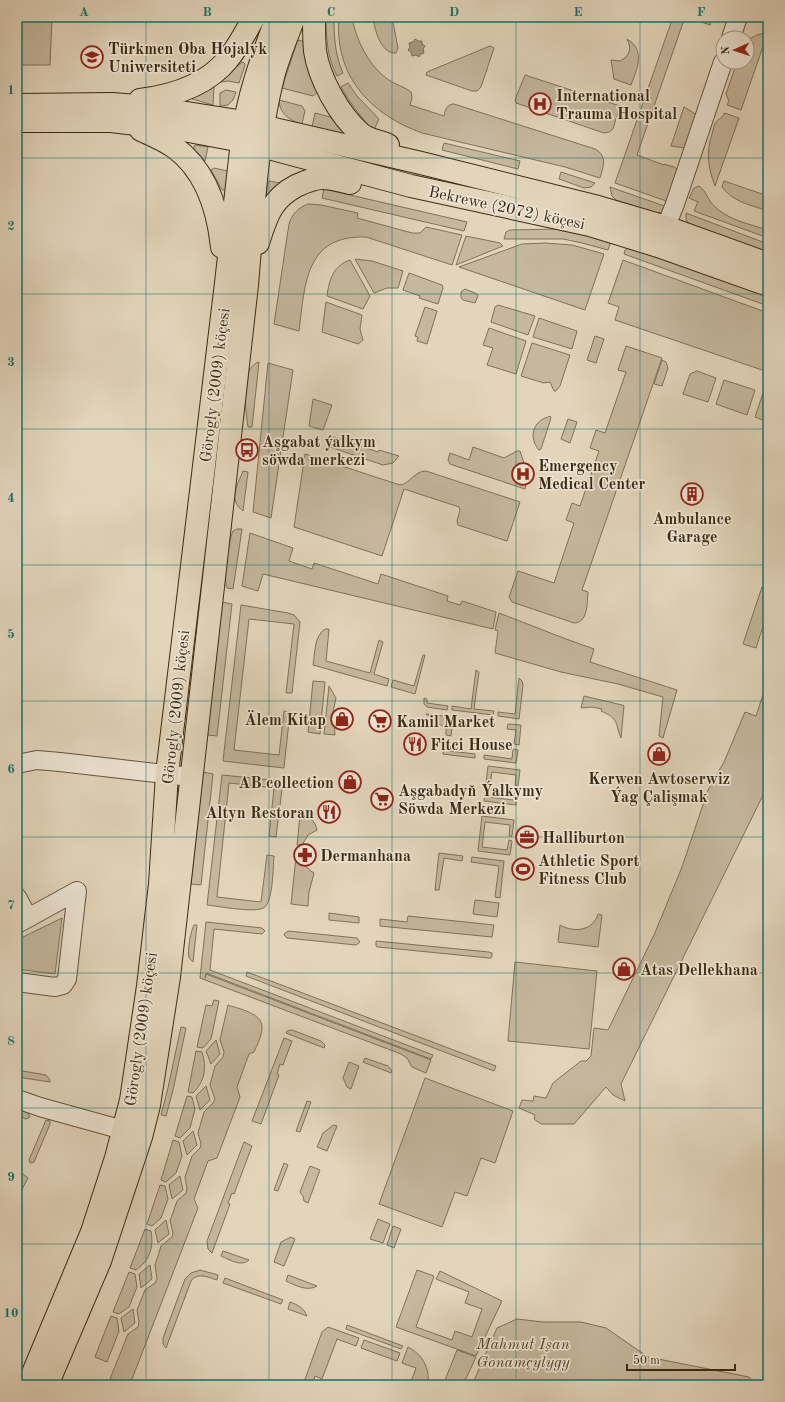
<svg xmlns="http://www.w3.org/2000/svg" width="785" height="1402" viewBox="0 0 785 1402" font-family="'Old Standard TT',serif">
  <rect width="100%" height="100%" fill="#e3d5bc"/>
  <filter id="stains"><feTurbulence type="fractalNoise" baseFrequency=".005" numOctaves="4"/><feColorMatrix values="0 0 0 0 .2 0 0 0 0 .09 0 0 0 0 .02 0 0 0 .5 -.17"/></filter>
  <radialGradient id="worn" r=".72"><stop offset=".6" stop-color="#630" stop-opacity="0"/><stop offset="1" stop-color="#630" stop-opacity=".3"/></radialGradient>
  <g fill="#c6b89f" stroke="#807158">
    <polygon points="17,17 52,17 50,65 17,65"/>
    <path d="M326 17H334C334 37 335 55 343 73L337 76C327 57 326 38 326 17Z"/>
    <path d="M339 17H352C356 40 369 67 389 80 396 85 405 87 411 92L412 98 410 105 444 116C445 110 447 104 454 104L595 149C608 156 603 167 600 178L565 167 422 133C370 114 334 76 339 17Z"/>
    <path d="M373 17H392L398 48 396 53C381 55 374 28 373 17Z"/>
    <polygon points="673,17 685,17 637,155 664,165 664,164 674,167 678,170 669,202 615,183"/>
    <path d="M687 17C695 17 706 17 711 24L710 25Z"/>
    <polygon points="768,32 741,110 727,105 729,101 726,94 737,62 747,62 747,40 757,35"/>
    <path d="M627 39C646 50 637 69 631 85L614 79 611 60 620 61C630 56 632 48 627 39Z"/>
    <polygon points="299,40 304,42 320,90 313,96 282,88 297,42"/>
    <polygon points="490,46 494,48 481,87 477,91 472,91 426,75 427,72"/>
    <path d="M243 62 245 64V65L239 83 228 81 221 82C228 77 236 65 243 62Z"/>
    <polygon points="525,75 620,106 613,129 609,132 604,133 516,103 515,100"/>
    <polygon points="348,83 357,96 379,119 373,132 350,102 341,87"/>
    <polygon points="214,85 213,105 192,99 192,98"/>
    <polygon points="226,90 236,92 233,100 228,105 220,106 220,93"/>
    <path d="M279 100 302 106 305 111 302 124C290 121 279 113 279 100Z"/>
    <polygon points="684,107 697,115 685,148 671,146"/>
    <polygon points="315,113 338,119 349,135 312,127"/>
    <path d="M724 113 739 118 715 186C708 168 706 153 712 134 713 130 714 125 716 122 719 118 723 118 724 113Z"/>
    <polygon points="444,143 520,161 518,169 442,150"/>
    <polygon points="196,145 208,147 205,161 194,149 194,146"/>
    <polygon points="214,168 228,171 226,190 222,190 211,170"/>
    <polygon points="561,172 595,183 591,187 584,188 559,179"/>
    <polygon points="270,181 284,184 265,203 268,182"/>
    <path d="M724 181 768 196 765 210C750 205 732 201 722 187Z"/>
    <path d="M699 186C706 191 708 200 714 206 728 220 749 224 768 230V238L694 211 698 202 689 198 694 188Z"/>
    <polygon points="610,187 670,208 663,213 656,213 616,200 612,196"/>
    <polygon points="324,189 467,222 464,231 322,198"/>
    <path d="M308 204 321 205 358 213 357 218 412 233H420L426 227 462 235 452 265 366 237C305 235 305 284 299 331L274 324 289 224C292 214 298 208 308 204Z"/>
    <polygon points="686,213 768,244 768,253 690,224 686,220"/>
    <polygon points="557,229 611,241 608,250 582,243 563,239 504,239 506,232 510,230"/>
    <polygon points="466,236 500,243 503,246 456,265"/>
    <polygon points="545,243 572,245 604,254 585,310 459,267 522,244"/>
    <polygon points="629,248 668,259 768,296 768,306 624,254 625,250"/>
    <polygon points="355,259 372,261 403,271 398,288 387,288 374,293"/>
    <path d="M350 260 370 296 363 309 327 296C329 280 333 266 350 260Z"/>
    <polygon points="623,260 768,313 768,372 615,320 619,307 608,303"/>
    <polygon points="409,273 442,285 443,288 438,304 419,298 420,296 403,290"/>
    <polygon points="465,289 477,294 478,296 475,303 463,300 461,298 461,292"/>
    <polygon points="326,302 362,315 360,329 363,340 358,344 322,332"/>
    <polygon points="498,305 535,316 528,335 491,322 495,307"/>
    <polygon points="425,307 437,311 427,344 417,341 418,337 415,336"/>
    <polygon points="539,318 577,331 572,349 533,337"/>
    <polygon points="489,328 526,341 516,374 487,365 493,348 483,345"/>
    <polygon points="595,336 604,339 596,363 587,360"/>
    <polygon points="532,343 570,355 560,386 556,391 554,391 550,382 544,383 521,376"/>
    <path d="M626 346 662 358 582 590 588 592C587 603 588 623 574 623L512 602 509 597 518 571 554 583 574 523 566 520 572 503 580 506 599 451 590 448 596 430 605 433 626 372 618 370Z"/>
    <polygon points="662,360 666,362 668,368 662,386 654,384"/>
    <path d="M259 362 252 427H248C246 412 239 367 259 362Z"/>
    <polygon points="268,363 293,370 271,518 253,512"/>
    <polygon points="697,371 716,378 708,402 683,394 690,374"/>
    <polygon points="724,380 755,390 747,415 716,404"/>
    <polygon points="763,393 768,395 768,422 755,417"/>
    <polygon points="313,399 332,405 323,430 309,426"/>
    <path d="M548 417 550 416 551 418 541 449 539 450C528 438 533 421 548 417Z"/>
    <polygon points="568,419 577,422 570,443 561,439"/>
    <polygon points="331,436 378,452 379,450 399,456 393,463 383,465 327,446"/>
    <polygon points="473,447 504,458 517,451 520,451 528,475 525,489 450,464 448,460 450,453 469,460"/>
    <path d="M305 454 400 485C410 484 414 471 426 471L520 502 507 541 458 525 457 521 460 510 459 507 404 489 382 556 294 527Z"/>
    <path d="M243 471 248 472 243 511C228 500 237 486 243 471Z"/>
    <path d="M237 529H242L233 589 227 588C222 572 228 553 231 536L233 531Z"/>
    <polygon points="250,533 293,548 289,561 312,569 314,563 378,584 381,574 448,596 447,601 460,605 462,601 496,612 493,629 263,574 258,591 242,586"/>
    <polygon points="762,587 768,589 768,611 756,648 743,644"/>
    <polygon points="222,602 232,604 217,736 207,735"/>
    <polygon points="241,605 288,613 294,615 300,622 292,693 286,693 294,624 249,619 234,750 279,755 284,711 290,712 284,768 223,761"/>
    <polygon points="499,613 566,639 594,649 590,662 677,690 663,738 659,736 663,697 618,684 561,672 495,653 498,631 495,630"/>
    <path d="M325 629H329L326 661 370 673 379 640 383 642 374 674 389 679 387 686 313 665C315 654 314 636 325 629Z"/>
    <polygon points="423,655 425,655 415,694 391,687 393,680 414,686"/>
    <polygon points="476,670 479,672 474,709 494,711 493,715 452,710 452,706 471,709"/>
    <polygon points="519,678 522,681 523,685 519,719 498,716 498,712 515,714"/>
    <polygon points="768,679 768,785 621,1084 625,1101 613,1095 606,1087 574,1124 541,1124 534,1119 535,1115 519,1108 522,1100 533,1101 534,1096 546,1098 553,1083 581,1061 586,1061 591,1056 594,1028 608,1030 654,935 682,867 708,790 724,762 745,712 756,716"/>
    <polygon points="313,681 325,682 320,734 308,732"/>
    <polygon points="329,686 336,698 333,712 335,735 324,734"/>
    <path d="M584 696 622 705 624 706 621 738C615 724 620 719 601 711L602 709 592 707 581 708Z"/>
    <polygon points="424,698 427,699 427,703 448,706 447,710 427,707 424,704"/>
    <polygon points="426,714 453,717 451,736 446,735 446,729"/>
    <polygon points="508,724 521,725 519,745 514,744 516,730 507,729"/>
    <polygon points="445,740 450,741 449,751 475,754 475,758 443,754"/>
    <polygon points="513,749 518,750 516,763 484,759 484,755 512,759"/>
    <polygon points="488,766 520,770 518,786 515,786 516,775 492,772 488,797 513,800 515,790 518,791 516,805 484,801"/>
    <polygon points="203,772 213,774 201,885 191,884"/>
    <path d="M222 775 283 781 276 837 269 836 274 788 229 783 217 897 261 902 267 855 274 856C273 868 273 899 265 907 257 914 218 906 207 905Z"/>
    <path d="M300 815C310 816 315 821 317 830L308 835 302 845H297Z"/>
    <polygon points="482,816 514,820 512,836 509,836 510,825 485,822 482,847 507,850 509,840 512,841 510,855 478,851"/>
    <path d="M297 848 301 849C301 860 305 868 314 873L309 892 308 906 291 904Z"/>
    <polygon points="439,853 463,856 462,861 444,858 439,890 435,890"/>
    <polygon points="472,857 504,861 500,898 495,897 499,866 471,862"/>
    <polygon points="475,900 499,903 497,917 473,914"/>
    <polygon points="329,913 359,917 359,923 329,920"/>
    <path d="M598 914 602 915 598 947 558 942 560 925C574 933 593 931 598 914Z"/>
    <polygon points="408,916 494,925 492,937 380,926 380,919 407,922"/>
    <polygon points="62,918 55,974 17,969 17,940"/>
    <polygon points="206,922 262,928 265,931 262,934 214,929 210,970 433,1055 431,1059 206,973 205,978 206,974 431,1060 426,1073 412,1067 407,1058 401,1054 200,978"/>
    <path d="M194 925H197L193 962C191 960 190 960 189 957 187 951 191 930 194 925Z"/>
    <polygon points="288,931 357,938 360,942 356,945 287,938 285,936 284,934"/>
    <polygon points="376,941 489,952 492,953 492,956 491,958 489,958 378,947 376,946"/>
    <polygon points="515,962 597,971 589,1049 508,1041"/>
    <polygon points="247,972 496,1066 494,1071 246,976"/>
    <polygon points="214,1000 219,1001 211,1039 203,1048 197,1047 206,1005 212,1006"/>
    <path d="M228 1005C239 1009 263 1013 262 1028 262 1036 257 1045 254 1052L249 1054 237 1087 240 1097 217 1158 208 1161 194 1199 198 1208 132 1379C125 1383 117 1382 110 1379L128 1334 138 1327 139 1322 137 1310 145 1290 155 1283 157 1279 155 1265 161 1246 172 1237 173 1233 170 1221 177 1201 186 1193 187 1189 185 1177 192 1156 200 1148 201 1144 198 1133 204 1112 213 1103 215 1099 210 1085 215 1066 223 1057 224 1052 220 1040Z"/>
    <polygon points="181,1027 186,1028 173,1090 166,1116 161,1115 168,1088"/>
    <polygon points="292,1030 321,1041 325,1045 324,1048 286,1033 287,1031"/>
    <polygon points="284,1038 292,1041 283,1065 280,1064 277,1074 279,1075 261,1124 252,1121"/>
    <polygon points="216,1040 220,1054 211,1064 206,1051"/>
    <path d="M196 1051 202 1052C207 1068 205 1081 193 1093L188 1092Z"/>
    <polygon points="365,1058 388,1066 392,1071 391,1073 363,1062"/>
    <polygon points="349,1062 359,1066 351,1089 347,1087 343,1078"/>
    <polygon points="17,1070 46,1075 50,1080 50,1082 17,1077"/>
    <polygon points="425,1078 513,1111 495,1163 481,1158 467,1196 455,1192 442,1227 379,1204"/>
    <polygon points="206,1086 210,1100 200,1110 196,1096"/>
    <polygon points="187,1096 192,1097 195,1109 190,1128 180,1138 175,1136"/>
    <polygon points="307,1101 311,1102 300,1132 296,1131"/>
    <polygon points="17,1109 28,1113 30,1117 26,1119 17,1115"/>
    <polygon points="46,1120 50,1121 50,1124 34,1162 30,1163 29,1160"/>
    <polygon points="333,1125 337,1126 327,1151 317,1147 323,1133 331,1127"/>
    <polygon points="193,1131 197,1145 187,1155 183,1141"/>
    <polygon points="173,1140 179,1142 182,1156 176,1173 166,1182 161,1180"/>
    <polygon points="244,1142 252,1146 234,1194 232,1193 228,1203 230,1204 212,1253 208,1249 207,1241"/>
    <polygon points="284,1163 288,1165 278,1191 274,1190"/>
    <polygon points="310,1166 320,1170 308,1203 304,1201 303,1196 300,1192"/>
    <polygon points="17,1171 22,1173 28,1178 21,1191 17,1189"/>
    <polygon points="180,1176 183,1190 172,1199 169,1185"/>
    <polygon points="160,1185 165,1186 168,1199 161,1218 152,1226 147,1224"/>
    <polygon points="378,1219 390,1224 383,1243 370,1239"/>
    <polygon points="166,1220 169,1234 158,1243 155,1230"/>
    <polygon points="393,1226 401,1229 394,1248 387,1245"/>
    <path d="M145 1229 151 1231C154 1247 150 1260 136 1270L130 1268Z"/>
    <polygon points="291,1237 295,1239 284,1266 274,1262 281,1242"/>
    <path d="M223 1251 249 1260C241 1267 230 1260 221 1256Z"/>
    <polygon points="150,1265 152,1279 141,1288 139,1274"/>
    <path d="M200 1270 218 1275 217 1280C207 1277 198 1272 191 1281L166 1348 163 1344V1338L185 1279 191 1273Z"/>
    <polygon points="417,1270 434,1276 416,1327 452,1340 455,1331 472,1337 482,1309 465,1303 469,1292 436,1279 440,1271 502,1301 476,1356 396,1327"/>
    <polygon points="129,1272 135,1274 137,1287 129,1307 119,1314 113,1312"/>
    <path d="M288 1275 317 1286C307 1292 295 1285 286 1281Z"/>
    <polygon points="225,1278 283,1300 281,1304 223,1283"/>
    <path d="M290 1302C298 1305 304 1308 307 1316L288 1309Z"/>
    <polygon points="133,1309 135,1323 124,1332 121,1318"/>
    <polygon points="111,1316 117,1318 119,1331 107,1362 95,1357"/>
    <polygon points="517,1319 543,1322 581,1322 606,1328 648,1357 749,1377 756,1385 472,1385 497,1328"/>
    <polygon points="347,1325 403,1346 401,1349 346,1329"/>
    <polygon points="328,1327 359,1338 356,1346 337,1339 322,1379 315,1376 312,1385 303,1385 322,1332"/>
    <polygon points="364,1340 400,1353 397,1361 361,1348"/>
    <path d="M408 1347C423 1355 430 1368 428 1385H410L416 1368 402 1363Z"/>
    <polygon points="457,1350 476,1357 463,1385 443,1385"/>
  </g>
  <polygon fill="#aa9b82" stroke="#7d6e55" points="415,39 418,41 422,41 422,44 425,46 423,49 424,53 421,54 419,57 416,55 412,56 411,52 408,50 410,47 409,43 413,42"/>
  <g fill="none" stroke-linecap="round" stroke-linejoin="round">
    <g stroke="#64553c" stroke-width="20">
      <g id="minor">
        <polyline points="731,38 738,17"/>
        <polyline points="661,239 675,204 723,62"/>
        <polyline points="17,764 37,760 60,762 191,777"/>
        <polyline points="17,897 28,917"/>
        <polyline points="17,924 77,891 67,979 63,985 55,987 17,982"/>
        <polyline points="17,1099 40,1107 123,1130"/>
      </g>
    </g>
    <g stroke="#3a2a12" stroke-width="24">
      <g id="major">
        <path d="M314 17C314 28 314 40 315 51 319 78 339 115 360 133 368 140 379 141 388 145"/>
        <path d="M140 100C172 96 207 85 228 59 239 46 246 31 254 17"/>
        <polyline points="17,105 112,104 149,107 244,122 421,163 598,207 666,227 768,264"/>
        <polyline points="17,121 111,121 178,129 242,141 411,186 590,225 658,246 768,285"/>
        <path d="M141 130C152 135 164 140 174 147 206 170 218 209 222 247"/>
        <path d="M258 243C266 218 271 199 296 186 305 182 313 178 323 178 332 178 341 181 350 183"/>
        <path d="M28 1385 92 1232 116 1158 131 1100 148 986 160 884 167 774 226 283 242 141C247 98 262 58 277 17"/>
        <path d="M47 1385 100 1261 141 1137 149 1105 169 977 247 285C253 216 256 145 273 77 278 57 287 37 294 17"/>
      </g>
    </g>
    <use href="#minor" stroke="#ede4d3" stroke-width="18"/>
    <use href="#major" stroke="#e3d5bc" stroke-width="22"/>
  </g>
  <path fill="none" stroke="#0f766e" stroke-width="1" stroke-opacity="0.55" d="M146 17V1385M269 17V1385M392 17V1385M516 17V1385M640 17V1385M17 158H768M17 294H768M17 429H768M17 565H768M17 701H768M17 837H768M17 973H768M17 1108H768M17 1244H768"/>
  <defs>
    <g id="university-ring" transform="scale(1.15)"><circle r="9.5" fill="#ede4d3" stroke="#8f2418" stroke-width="1.5"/><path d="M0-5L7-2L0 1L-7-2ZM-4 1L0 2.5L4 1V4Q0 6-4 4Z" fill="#8f2418"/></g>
    <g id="hospital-ring" transform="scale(1.15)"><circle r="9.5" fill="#ede4d3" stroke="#8f2418" stroke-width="1.5"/><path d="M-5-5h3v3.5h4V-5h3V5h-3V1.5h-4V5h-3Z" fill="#8f2418"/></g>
    <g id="bus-ring" transform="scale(1.15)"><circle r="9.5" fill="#ede4d3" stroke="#8f2418" stroke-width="1.5"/><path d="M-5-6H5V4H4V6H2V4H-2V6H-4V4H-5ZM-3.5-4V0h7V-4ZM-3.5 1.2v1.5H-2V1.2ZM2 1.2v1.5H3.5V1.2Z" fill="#8f2418"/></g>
    <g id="building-ring" transform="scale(1.15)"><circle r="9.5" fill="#ede4d3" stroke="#8f2418" stroke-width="1.5"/><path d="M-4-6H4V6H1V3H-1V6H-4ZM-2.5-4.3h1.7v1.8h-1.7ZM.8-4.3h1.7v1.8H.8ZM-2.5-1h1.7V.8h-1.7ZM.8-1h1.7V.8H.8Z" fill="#8f2418"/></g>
    <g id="shop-ring" transform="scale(1.15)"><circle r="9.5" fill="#ede4d3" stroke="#8f2418" stroke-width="1.5"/><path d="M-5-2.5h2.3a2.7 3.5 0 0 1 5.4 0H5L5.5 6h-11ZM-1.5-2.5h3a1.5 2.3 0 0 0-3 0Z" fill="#8f2418"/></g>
    <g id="supermarket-ring" transform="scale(1.15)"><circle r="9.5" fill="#ede4d3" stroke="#8f2418" stroke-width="1.5"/><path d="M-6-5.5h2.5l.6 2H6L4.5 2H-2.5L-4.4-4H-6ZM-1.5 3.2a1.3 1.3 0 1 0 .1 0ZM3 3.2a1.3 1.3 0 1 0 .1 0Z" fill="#8f2418"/></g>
    <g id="restaurant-ring" transform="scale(1.15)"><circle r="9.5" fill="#ede4d3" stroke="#8f2418" stroke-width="1.5"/><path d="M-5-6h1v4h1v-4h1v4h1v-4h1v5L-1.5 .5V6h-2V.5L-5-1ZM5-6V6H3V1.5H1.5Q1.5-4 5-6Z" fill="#8f2418"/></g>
    <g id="office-ring" transform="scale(1.15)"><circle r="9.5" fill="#ede4d3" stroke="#8f2418" stroke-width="1.5"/><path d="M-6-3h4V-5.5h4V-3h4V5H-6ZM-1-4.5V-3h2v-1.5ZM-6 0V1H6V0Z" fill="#8f2418"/></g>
    <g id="pharmacy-ring" transform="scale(1.15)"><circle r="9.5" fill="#ede4d3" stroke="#8f2418" stroke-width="1.5"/><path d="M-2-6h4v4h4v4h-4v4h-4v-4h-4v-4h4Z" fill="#8f2418"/></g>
    <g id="stadium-ring" transform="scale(1.15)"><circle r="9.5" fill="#ede4d3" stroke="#8f2418" stroke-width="1.5"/><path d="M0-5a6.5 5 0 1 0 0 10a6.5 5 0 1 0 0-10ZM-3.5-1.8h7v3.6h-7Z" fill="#8f2418"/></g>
  </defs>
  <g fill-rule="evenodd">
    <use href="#university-ring" x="92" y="57"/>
    <use href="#hospital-ring" x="540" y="104"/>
    <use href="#bus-ring" x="247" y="450"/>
    <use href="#hospital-ring" x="523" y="474"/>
    <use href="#building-ring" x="692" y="494"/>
    <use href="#shop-ring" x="342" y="719"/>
    <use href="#supermarket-ring" x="380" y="721"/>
    <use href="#restaurant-ring" x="415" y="744"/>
    <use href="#shop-ring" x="659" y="754"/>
    <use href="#shop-ring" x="350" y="782"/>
    <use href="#supermarket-ring" x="382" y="799"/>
    <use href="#restaurant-ring" x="329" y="812"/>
    <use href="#office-ring" x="527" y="837"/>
    <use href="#pharmacy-ring" x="305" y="855"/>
    <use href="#stadium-ring" x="523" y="869"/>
    <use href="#shop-ring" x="624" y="969"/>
  </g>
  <g text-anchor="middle" stroke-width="3.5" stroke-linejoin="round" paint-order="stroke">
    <g font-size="16" font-weight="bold" fill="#3a2a12" stroke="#ede4d3" text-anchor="start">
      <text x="108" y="54">Türkmen Oba Hojalyk<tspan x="108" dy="18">Uniwersiteti</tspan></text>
      <text x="556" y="101">International<tspan x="556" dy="18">Trauma Hospital</tspan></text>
      <text x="262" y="447">Aşgabat ýalkym<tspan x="262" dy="18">söwda merkezi</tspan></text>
      <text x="538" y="471">Emergency<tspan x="538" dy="18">Medical Center</tspan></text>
      <text x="692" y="524" text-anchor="middle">Ambulance<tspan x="692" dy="18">Garage</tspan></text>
      <text x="326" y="725" text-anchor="end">Älem Kitap</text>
      <text x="396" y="727">Kamil Market</text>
      <text x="430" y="750">Fitci House</text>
      <text x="659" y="784" text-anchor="middle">Kerwen Awtoserwiz<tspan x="659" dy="18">Ýag Çalişmak</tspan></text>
      <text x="334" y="788" text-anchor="end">AB collection</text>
      <text x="398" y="796">Aşgabadyň Ýalkymy<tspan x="398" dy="18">Söwda Merkezi</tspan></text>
      <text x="314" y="818" text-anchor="end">Altyn Restoran</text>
      <text x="542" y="843">Halliburton</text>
      <text x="320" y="861">Dermanhana</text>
      <text x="538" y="866">Athletic Sport<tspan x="538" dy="18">Fitness Club</tspan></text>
      <text x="640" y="975">Atas Dellekhana</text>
    </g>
    <g font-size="16" fill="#3a2a12" stroke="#ede4d3">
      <text transform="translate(507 207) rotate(12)" y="6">Bekrewe (2072) köçesi</text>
      <text transform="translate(214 385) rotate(-83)" y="6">Görogly (2009) köçesi</text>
      <text transform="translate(175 707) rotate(-84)" y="6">Görogly (2009) köçesi</text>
      <text transform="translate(140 1029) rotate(-82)" y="6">Görogly (2009) köçesi</text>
    </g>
    <g font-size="16" font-style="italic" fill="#56462e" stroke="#ede4d3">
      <text x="523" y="1349">Mahmut Işan<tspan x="523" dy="18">Gonamçylygy</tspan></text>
    </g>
  </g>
  <rect width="785" height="1402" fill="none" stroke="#e3d5bc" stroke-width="44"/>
  <g transform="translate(735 50) rotate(267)"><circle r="19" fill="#ede4d3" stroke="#a59a86"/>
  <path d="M0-3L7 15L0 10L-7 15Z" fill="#8f2418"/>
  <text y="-6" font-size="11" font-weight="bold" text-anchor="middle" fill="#3a2a12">N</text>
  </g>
  <path d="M627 1364v6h108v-6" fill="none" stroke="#3a2a12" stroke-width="2"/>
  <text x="633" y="1364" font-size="12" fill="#3a2a12" stroke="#ede4d3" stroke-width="3" paint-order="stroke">50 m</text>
  <rect x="22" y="22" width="741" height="1358" fill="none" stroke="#0f766e" stroke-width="1.5"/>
  <g font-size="13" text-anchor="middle" font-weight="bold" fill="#0f766e">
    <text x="84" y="16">A</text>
    <text x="207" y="16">B</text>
    <text x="331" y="16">C</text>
    <text x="454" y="16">D</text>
    <text x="578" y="16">E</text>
    <text x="701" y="16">F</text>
    <text x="11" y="94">1</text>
    <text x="11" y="230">2</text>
    <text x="11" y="366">3</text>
    <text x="11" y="502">4</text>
    <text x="11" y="638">5</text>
    <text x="11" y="773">6</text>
    <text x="11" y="909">7</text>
    <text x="11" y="1045">8</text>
    <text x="11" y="1181">9</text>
    <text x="11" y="1317">10</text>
  </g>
  <rect width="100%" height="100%" filter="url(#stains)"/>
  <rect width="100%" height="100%" fill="url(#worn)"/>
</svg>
